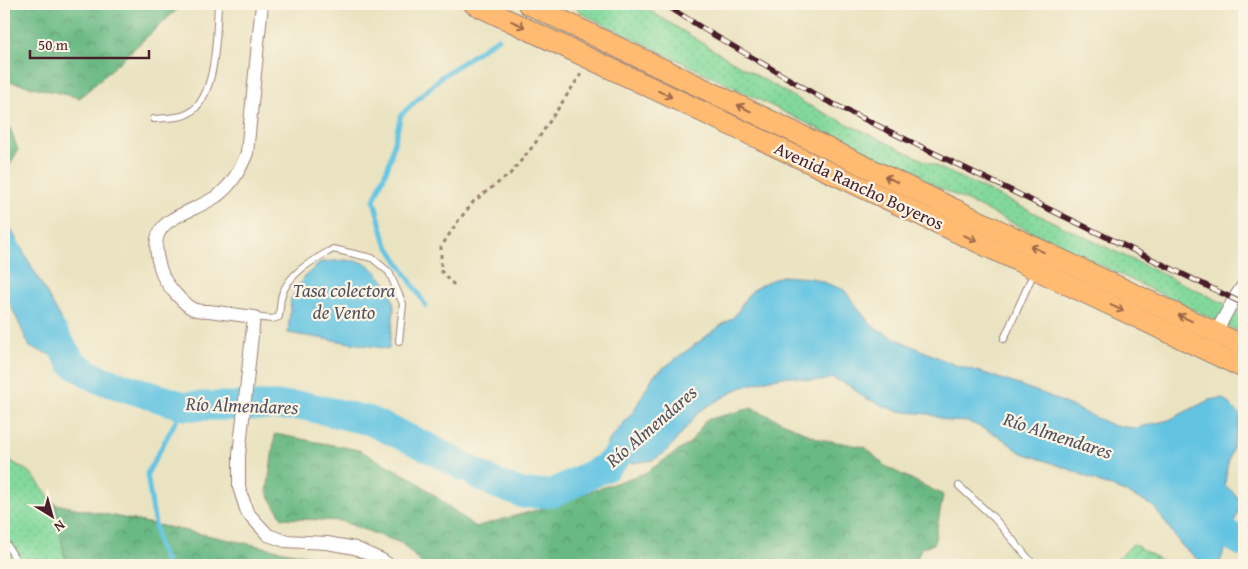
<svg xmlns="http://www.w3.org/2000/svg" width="1248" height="569" viewBox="0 0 1248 569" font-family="'Gentium Book Plus',serif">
  <defs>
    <pattern id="grass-dots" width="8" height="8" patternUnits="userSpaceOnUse" patternTransform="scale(1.25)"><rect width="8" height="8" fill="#82d99c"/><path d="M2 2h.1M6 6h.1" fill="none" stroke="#72ba87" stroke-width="1.8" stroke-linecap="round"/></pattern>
    <pattern id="forest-crowns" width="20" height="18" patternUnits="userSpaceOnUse" patternTransform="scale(1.25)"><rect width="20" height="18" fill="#69b984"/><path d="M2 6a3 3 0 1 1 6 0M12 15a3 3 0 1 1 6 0" fill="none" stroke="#58966c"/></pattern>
    <pattern id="garden-furrows" width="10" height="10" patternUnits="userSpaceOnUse" patternTransform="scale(1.25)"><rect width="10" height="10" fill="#82d99c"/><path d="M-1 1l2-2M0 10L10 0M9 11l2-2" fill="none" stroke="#72ba87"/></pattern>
  </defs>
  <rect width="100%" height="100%" fill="#fcf5e5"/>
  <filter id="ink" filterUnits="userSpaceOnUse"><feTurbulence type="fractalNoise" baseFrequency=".02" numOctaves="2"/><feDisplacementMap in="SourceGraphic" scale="10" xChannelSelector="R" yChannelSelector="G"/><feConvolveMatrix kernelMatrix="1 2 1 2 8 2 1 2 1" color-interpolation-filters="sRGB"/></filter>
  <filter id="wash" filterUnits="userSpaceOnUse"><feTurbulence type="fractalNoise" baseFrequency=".0096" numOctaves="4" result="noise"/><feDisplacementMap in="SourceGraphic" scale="20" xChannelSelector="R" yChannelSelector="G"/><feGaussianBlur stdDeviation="1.12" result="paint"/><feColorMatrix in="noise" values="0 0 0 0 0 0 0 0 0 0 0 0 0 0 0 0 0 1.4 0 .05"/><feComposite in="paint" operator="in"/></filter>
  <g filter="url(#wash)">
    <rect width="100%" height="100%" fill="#eae3c1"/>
    <g fill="url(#grass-dots)" stroke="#667c64">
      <polygon points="572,4 639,4 730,60 808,105 1244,313 1244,334 944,190 583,14"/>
      <polygon points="4,457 31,473 55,504 278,550 348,563 351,565 4,565"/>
    </g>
    <g fill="url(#forest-crowns)" stroke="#5a6c58">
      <polygon points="4,4 183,4 80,98 7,81 4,87"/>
      <polygon points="4,111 18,150 4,176"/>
      <polygon points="752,408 819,439 865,447 885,466 943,495 934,544 921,548 915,565 423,565 401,543 340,521 282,518 267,492 275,434 359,450 415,480 475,527 533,511 645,473 690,443 706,420"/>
      <polygon points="55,504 278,550 348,563 351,565 66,565"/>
    </g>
    <polygon fill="url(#garden-furrows)" stroke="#667c64" points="1133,544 1169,565 1170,565 1112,565"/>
    <g fill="#63c4e2" stroke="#567286">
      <polygon points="4,217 61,319 72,363 30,347 4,291"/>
      <path d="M346 260C352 261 360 261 365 263 380 272 394 292 394 309 393 322 390 336 389 349L288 333 291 299 304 277 321 262Z"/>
      <path d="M782 276 812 278 844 290 871 325 894 338 955 365 987 374 1047 395 1114 426 1136 428 1169 420 1209 400 1223 398 1241 416 1227 467 1225 485 1242 501 1219 565H1209L1196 558 1182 546 1154 507 1128 493 1098 482 1069 469 1020 452 999 436 969 422 949 421 929 414 897 411 865 398 853 388 840 381 831 378 822 381 808 380 789 376 766 380 740 388 706 407 697 414 673 444 663 454 653 460 606 467 607 443 633 412 654 375 723 324C740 315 736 312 746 298 754 286 769 281 782 276Z"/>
    </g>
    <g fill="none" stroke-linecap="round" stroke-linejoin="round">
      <g stroke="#63c4e2" stroke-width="5">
        <polyline points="426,306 385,241 374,200 389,164 401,115 441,77 498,38"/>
        <polyline points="1241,416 1244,413"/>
        <polyline points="167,565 158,544 147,474 184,406"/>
      </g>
      <g stroke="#63c4e2" stroke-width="29">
        <polyline points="52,331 72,363 98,379 184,406 305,406 370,421 429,448 496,484 524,494 553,493 606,467 633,440"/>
        <polyline points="1199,511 1229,535 1244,543"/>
      </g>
    </g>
  </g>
  <g filter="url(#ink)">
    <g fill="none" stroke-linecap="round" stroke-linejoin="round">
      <g stroke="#9a8176" stroke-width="8">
        <g id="service">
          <path d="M154 119C163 118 173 118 182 116 218 106 216 34 218 4"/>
          <path d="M254 317 272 319 279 317C280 310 280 301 282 294 291 271 314 260 333 249L372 258 389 272 403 304 399 341"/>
          <polyline points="1004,339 1034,272"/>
          <polyline points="959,486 994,518 1034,565"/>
          <polyline points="4,540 19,565"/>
        </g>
      </g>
      <g stroke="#9a8176" stroke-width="14">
        <g id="minor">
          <path d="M262 4 247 153C240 170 232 185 217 196 179 221 140 216 163 276 167 285 184 305 193 309 197 311 204 311 209 311 224 313 239 315 254 317L239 455V487L247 512 268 535 285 541 327 543 355 548 382 560 389 565"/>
          <polyline points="1216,332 1234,299 1244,284"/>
        </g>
      </g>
      <g stroke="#9a8176" stroke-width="22">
        <g id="trunk">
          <polyline points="474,4 1244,368"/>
          <polyline points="528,4 956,210 1244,346"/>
        </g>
      </g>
      <polyline stroke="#9a8176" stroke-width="3" stroke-dasharray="4 4" stroke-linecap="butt" points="454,285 441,271 441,247 458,221 474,201 510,174 534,145 581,74"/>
      <use href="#service" stroke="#fff" stroke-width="6"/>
      <use href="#minor" stroke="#fff" stroke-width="12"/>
      <use href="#trunk" stroke="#ffbb71" stroke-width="20"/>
      <g stroke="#4a1f2b" stroke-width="5.5">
        <polyline id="rail" points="664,4 707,31 825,100 1244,304"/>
      </g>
      <use href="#rail" stroke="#fcf5e5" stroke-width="4" stroke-dasharray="11" stroke-linecap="butt"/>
    </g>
    <defs><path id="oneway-shaft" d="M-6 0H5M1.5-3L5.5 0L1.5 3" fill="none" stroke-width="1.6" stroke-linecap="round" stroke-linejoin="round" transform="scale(1.25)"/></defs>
    <g stroke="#9b654a">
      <use href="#oneway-shaft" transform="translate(518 24) rotate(25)"/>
      <use href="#oneway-shaft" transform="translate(665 94) rotate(25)"/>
      <use href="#oneway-shaft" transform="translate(744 108) rotate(-154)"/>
      <use href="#oneway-shaft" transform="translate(891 179) rotate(-154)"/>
      <use href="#oneway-shaft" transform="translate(970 238) rotate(25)"/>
      <use href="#oneway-shaft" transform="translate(1037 249) rotate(-155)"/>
      <use href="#oneway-shaft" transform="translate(1117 308) rotate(25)"/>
      <use href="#oneway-shaft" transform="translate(1185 318) rotate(-155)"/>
    </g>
  </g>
  <g text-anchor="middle" stroke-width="4.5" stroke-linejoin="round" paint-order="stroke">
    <g font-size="18" fill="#4a1f2b" stroke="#fcf5e5">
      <text transform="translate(859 186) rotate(25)" y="6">Avenida Rancho Boyeros</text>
    </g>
    <g font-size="19" font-style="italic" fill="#525162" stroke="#fcf5e5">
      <text x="344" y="297">Tasa colectora<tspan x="344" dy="22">de Vento</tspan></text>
      <text transform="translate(242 405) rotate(2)" y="7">Río Almendares</text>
      <text transform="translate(651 426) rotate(-41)" y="7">Río Almendares</text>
      <text transform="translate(1058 435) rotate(18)" y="7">Río Almendares</text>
    </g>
  </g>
  <rect width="1248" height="569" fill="none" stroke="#fcf5e5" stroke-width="20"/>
  <g transform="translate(52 516) rotate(143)" stroke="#fcf5e5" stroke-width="4" paint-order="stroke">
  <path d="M0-4L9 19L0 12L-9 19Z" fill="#4a1f2b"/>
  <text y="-8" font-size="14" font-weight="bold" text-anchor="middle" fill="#4a1f2b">N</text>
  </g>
  <path d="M30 50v8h119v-8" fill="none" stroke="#4a1f2b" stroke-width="2.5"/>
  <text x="38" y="50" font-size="15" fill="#4a1f2b" stroke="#fcf5e5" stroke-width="4" paint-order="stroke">50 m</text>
</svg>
